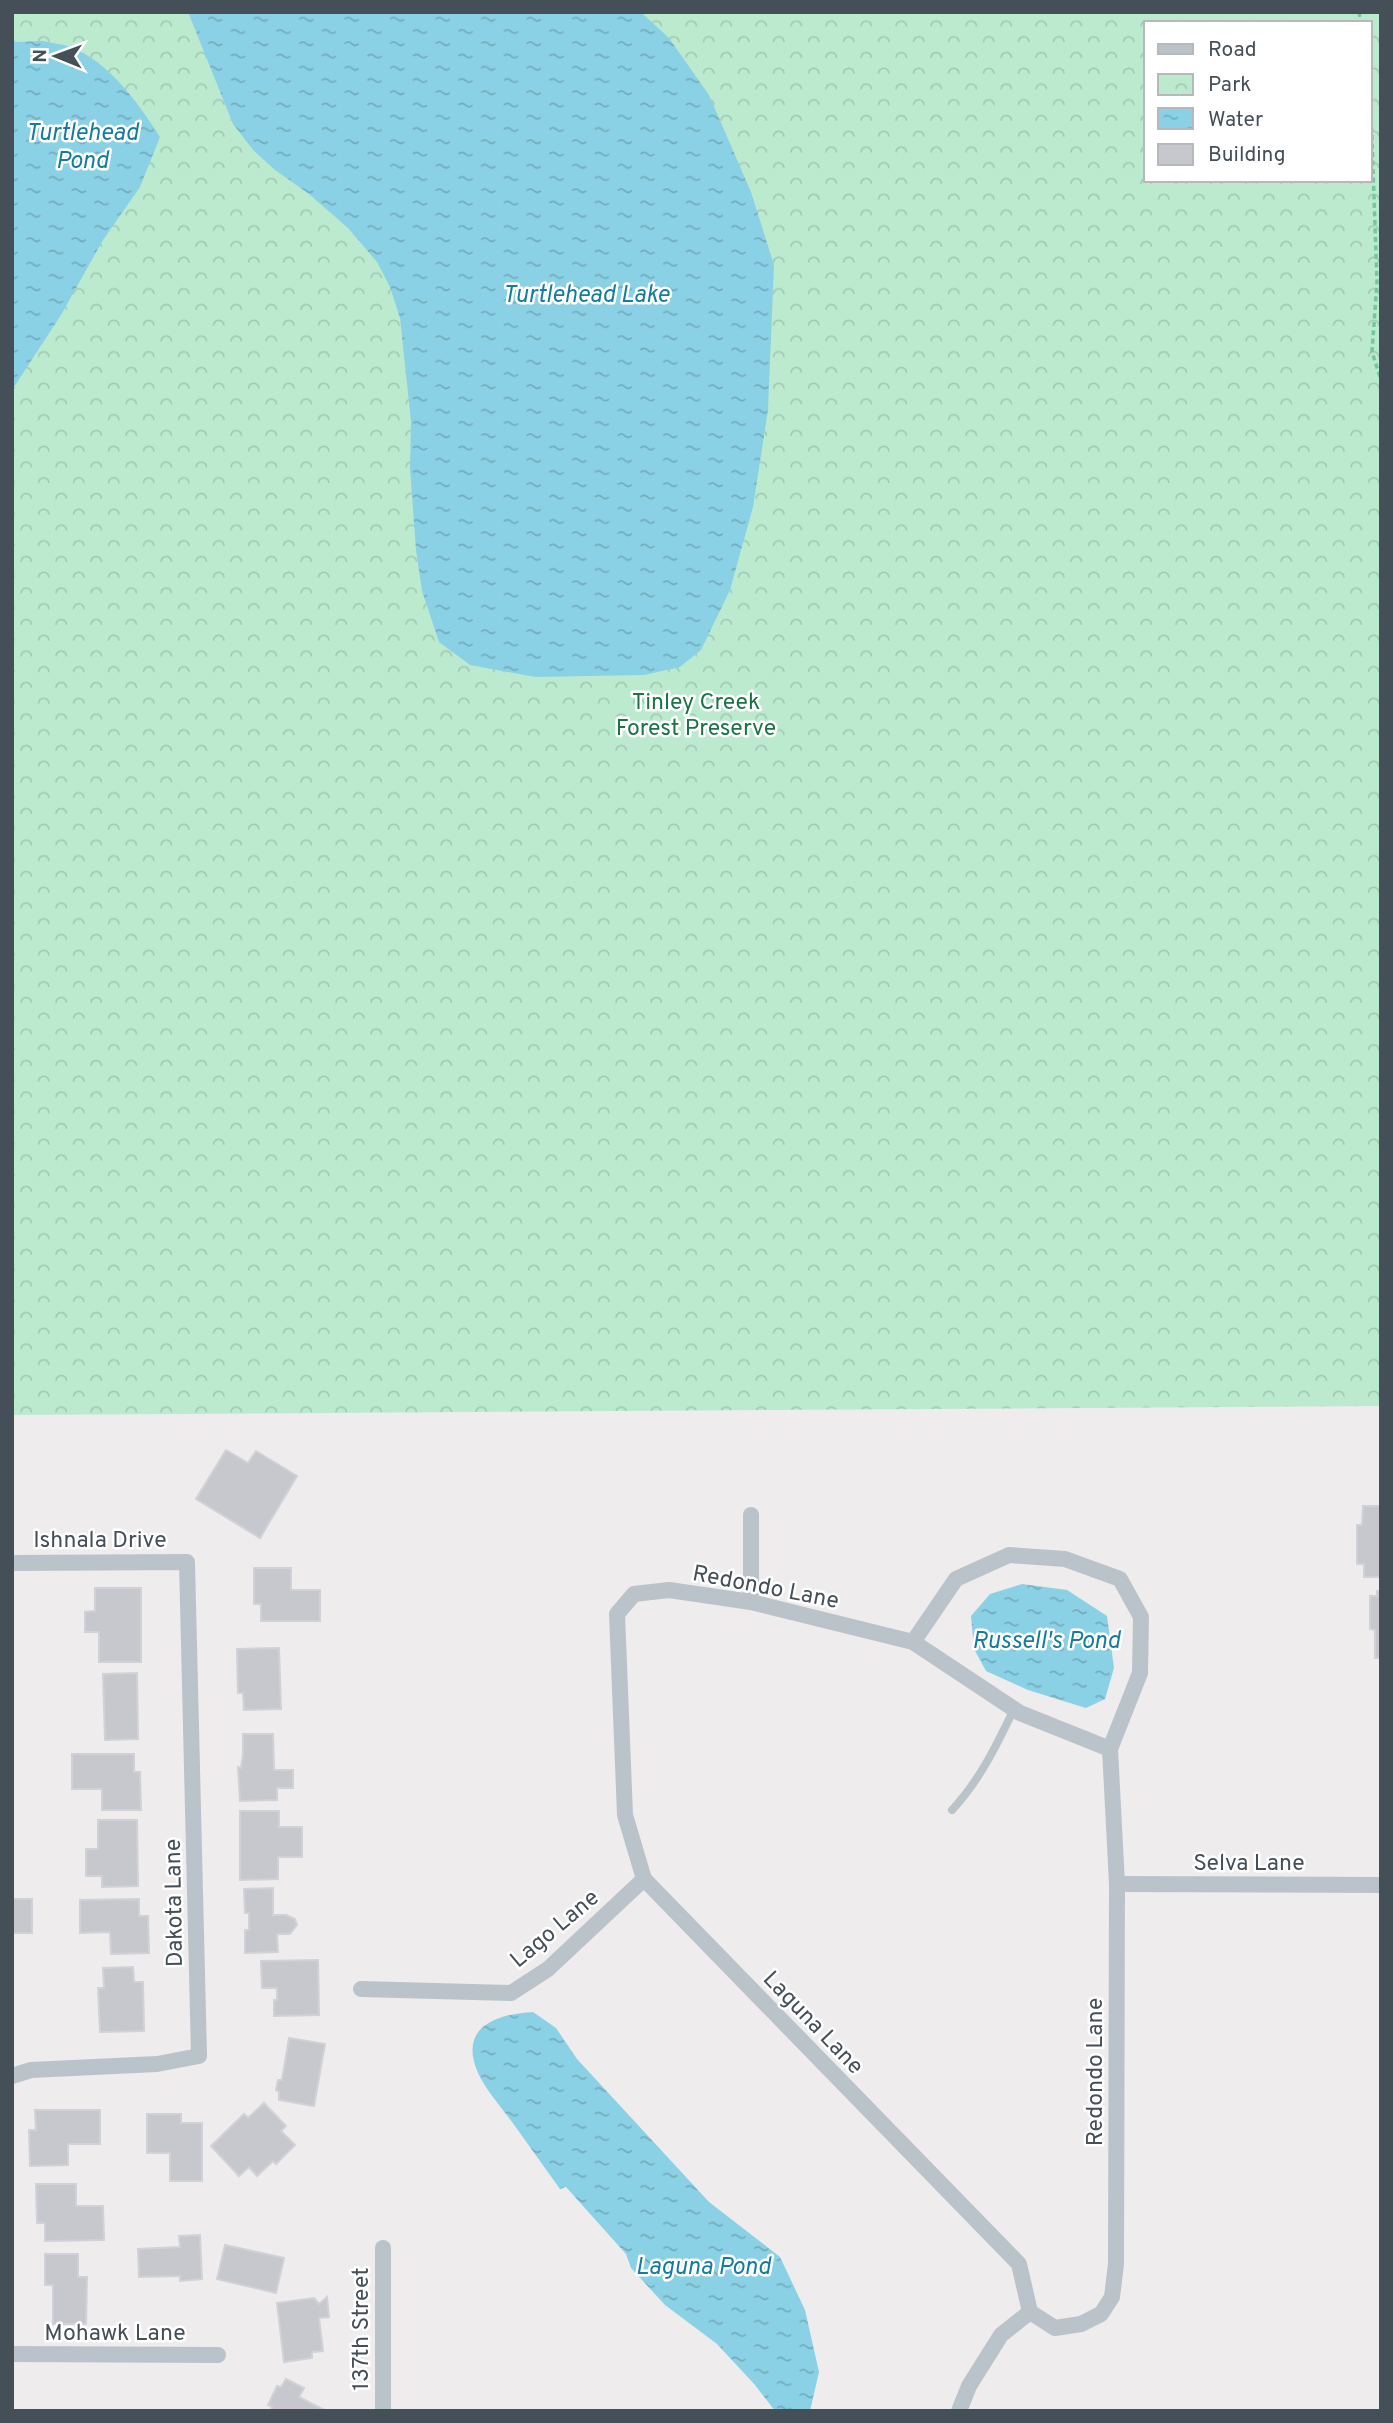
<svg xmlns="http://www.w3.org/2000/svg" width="1393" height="2423" viewBox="0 0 1393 2423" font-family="Overpass,sans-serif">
  <defs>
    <pattern id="park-crowns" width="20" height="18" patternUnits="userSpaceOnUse" patternTransform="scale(1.75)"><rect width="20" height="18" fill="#bceacf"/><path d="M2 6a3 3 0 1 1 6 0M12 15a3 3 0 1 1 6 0" fill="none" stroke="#a3cab4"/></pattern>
    <pattern id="water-ripples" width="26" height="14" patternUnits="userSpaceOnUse" patternTransform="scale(1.75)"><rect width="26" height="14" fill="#8bd1e5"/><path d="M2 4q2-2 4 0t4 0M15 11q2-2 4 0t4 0" fill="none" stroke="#73acbc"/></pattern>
  </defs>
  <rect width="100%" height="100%" fill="#eeecec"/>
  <path fill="url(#park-crowns)" fill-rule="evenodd" d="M12 12H1381V1406L12 1415ZM1146 23H1370V180H1146Z"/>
  <g fill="url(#water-ripples)">
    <polygon points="188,12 636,12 643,14 669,38 709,95 751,192 774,265 768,410 753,507 730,590 701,650 680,667 644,675 535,677 470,665 439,642 422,591 416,550 410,468 411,421 405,365 400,318 390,287 377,262 348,228 309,194 275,170 253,150 233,124"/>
    <path d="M43 41C51 43 62 44 70 47 109 61 139 104 160 137L140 187 103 240 61 315 12 390V42Z"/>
    <polygon points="1022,1584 1067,1590 1107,1616 1114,1668 1105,1699 1086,1708 1028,1690 986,1671 974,1649 971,1616 990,1594"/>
    <path d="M533 2012 556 2028 577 2059 709 2202 780 2257 805 2310 819 2372 810 2411H775L755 2385 717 2344 665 2305 631 2268 626 2254 566 2187 560 2189C544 2167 528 2144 512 2122 501 2107 486 2090 478 2073 458 2027 496 2014 533 2012Z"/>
  </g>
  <g fill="#c6c8ce" stroke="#d0d2d7" stroke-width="2">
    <polygon points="226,1450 248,1463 256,1451 297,1476 260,1538 196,1499"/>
    <polygon points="1363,1506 1381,1506 1381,1577 1364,1577 1364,1564 1357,1564 1357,1525 1362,1525"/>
    <polygon points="254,1568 291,1568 291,1590 320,1590 320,1621 261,1621 261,1604 254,1604"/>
    <polygon points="95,1588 141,1588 141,1662 99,1662 99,1632 85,1632 85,1612 95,1611"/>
    <polygon points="1377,1591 1381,1591 1381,1658 1375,1658 1375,1630 1370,1629 1370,1596 1377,1596"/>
    <polygon points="279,1648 281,1709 244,1710 243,1693 238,1693 237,1649"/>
    <polygon points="137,1673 138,1739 105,1740 103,1674"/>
    <polygon points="243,1734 273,1734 274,1770 293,1770 293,1788 277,1788 277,1800 240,1801 238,1767 241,1768 243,1754"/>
    <polygon points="72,1754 134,1754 134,1772 140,1772 141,1810 102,1810 102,1789 72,1789"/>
    <polygon points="240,1811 279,1811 279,1827 302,1827 302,1857 278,1857 278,1879 240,1880"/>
    <polygon points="98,1820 137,1820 138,1886 102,1887 102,1876 86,1876 86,1849 98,1849"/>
    <polygon points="273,1888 273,1915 286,1915 295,1919 297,1925 290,1934 277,1934 278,1952 245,1953 245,1930 249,1930 249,1913 245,1913 244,1889"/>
    <rect x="12" y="1899" width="20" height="34"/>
    <polygon points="139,1899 139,1916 148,1916 149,1953 111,1954 110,1932 80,1933 80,1900"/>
    <polygon points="318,1960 319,2015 274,2016 274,2000 277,2000 277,1988 262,1988 261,1961"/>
    <polygon points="133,1967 134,1982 143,1982 144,2031 100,2032 98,1988 104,1988 103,1968"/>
    <polygon points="289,2038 325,2044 314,2106 279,2100 279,2092 276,2090 278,2080 282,2080"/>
    <polygon points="264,2103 286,2126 281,2131 295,2145 276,2164 273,2161 257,2176 249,2167 239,2176 211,2146 244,2114 248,2118"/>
    <polygon points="35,2110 100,2110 100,2144 68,2144 68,2165 30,2166 29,2130 36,2130"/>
    <polygon points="147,2114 181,2114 181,2123 202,2123 202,2181 170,2181 170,2153 147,2153"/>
    <polygon points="36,2184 76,2184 76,2206 103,2206 104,2240 45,2241 45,2223 37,2223"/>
    <polygon points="200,2235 202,2279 180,2281 180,2276 139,2277 138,2249 180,2247 179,2236"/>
    <polygon points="225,2245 284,2258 276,2293 217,2279"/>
    <polygon points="45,2254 78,2254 78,2277 87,2277 86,2324 53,2324 53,2285 45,2285"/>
    <polygon points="327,2297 329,2317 319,2318 323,2351 312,2352 312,2358 284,2362 277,2303 314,2298 319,2304"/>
    <polygon points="286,2379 304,2388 299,2397 326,2411 270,2411 272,2407 268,2405 277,2386 281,2387"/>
  </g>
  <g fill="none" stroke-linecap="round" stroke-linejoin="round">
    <g stroke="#76c6a0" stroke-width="3.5" stroke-dasharray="5 3.5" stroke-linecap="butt">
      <polyline points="1359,12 1361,23"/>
      <polyline points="1370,84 1377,282 1372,352 1381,380"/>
    </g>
    <path stroke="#bbc3ca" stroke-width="8" d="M952 1810C980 1780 996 1746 1014 1709"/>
    <g stroke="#bbc3ca" stroke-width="16">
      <polyline points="12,1563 187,1562 199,2056 157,2064 31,2070 12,2076"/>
      <polyline points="751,1602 751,1515"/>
      <polyline points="913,1642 1020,1713 1110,1749"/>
      <polyline points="1117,1884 1381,1885"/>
      <polyline points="361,1989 511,1993 548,1969 644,1879"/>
      <polyline points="12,2354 218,2355"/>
      <polyline points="383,2411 383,2248"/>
      <polyline points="959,2411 969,2386 1001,2335 1030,2312 1019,2264 644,1879 625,1815 617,1614 634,1594 669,1590 751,1602 913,1642 956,1579 1009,1555 1065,1559 1120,1579 1141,1617 1140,1673 1110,1749 1117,1884 1116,2264 1112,2297 1101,2314 1081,2324 1055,2328 1030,2312"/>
    </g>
  </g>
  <g text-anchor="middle" stroke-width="5" stroke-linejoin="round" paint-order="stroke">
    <g font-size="23" fill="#1c7349" stroke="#fff">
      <text x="696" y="709">Tinley Creek<tspan x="696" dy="26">Forest Preserve</tspan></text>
    </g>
    <g font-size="23" fill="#454f58" stroke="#fff">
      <text x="100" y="1547">Ishnala Drive</text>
      <text transform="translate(766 1586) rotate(11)" y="8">Redondo Lane</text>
      <text x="1249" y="1870">Selva Lane</text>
      <text transform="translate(173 1903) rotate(-91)" y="8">Dakota Lane</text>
      <text transform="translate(554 1928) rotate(-40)" y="8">Lago Lane</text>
      <text transform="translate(814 2022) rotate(46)" y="8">Laguna Lane</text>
      <text transform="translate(1094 2072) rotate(-90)" y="8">Redondo Lane</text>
      <text transform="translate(360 2329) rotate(-90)" y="8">137th Street</text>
      <text x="115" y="2340">Mohawk Lane</text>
    </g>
    <g font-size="24" font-style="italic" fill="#157c9b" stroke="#fff">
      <text x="82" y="140">Turtlehead<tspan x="82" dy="28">Pond</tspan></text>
      <text x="586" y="302">Turtlehead Lake</text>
      <text x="1046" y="1648">Russell's Pond</text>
      <text x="703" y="2274">Laguna Pond</text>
    </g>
  </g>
  <rect width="1393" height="2423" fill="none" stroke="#454f58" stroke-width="28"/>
  <rect x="1144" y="21" width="228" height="161" fill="#ffffff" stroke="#b5b9bc" stroke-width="2"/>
  <rect x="1158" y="44" width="35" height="10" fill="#bbc3ca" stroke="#b5b9bc" stroke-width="2"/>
  <text x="1208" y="56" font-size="21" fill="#454f58">Road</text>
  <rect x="1158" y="74" width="35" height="21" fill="url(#park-crowns)" stroke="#b5b9bc" stroke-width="2"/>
  <text x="1208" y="91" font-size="21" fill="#454f58">Park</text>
  <rect x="1158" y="108" width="35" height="21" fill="url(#water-ripples)" stroke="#b5b9bc" stroke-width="2"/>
  <text x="1208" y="126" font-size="21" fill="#454f58">Water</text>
  <rect x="1158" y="144" width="35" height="21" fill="#c6c8ce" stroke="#b5b9bc" stroke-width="2"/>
  <text x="1208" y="161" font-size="21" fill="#454f58">Building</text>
  <g transform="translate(56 56) rotate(271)" stroke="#ffffff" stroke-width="5" paint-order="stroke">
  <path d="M0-5L12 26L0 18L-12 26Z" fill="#454f58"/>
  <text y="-10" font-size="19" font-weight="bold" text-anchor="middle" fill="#454f58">N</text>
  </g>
</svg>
